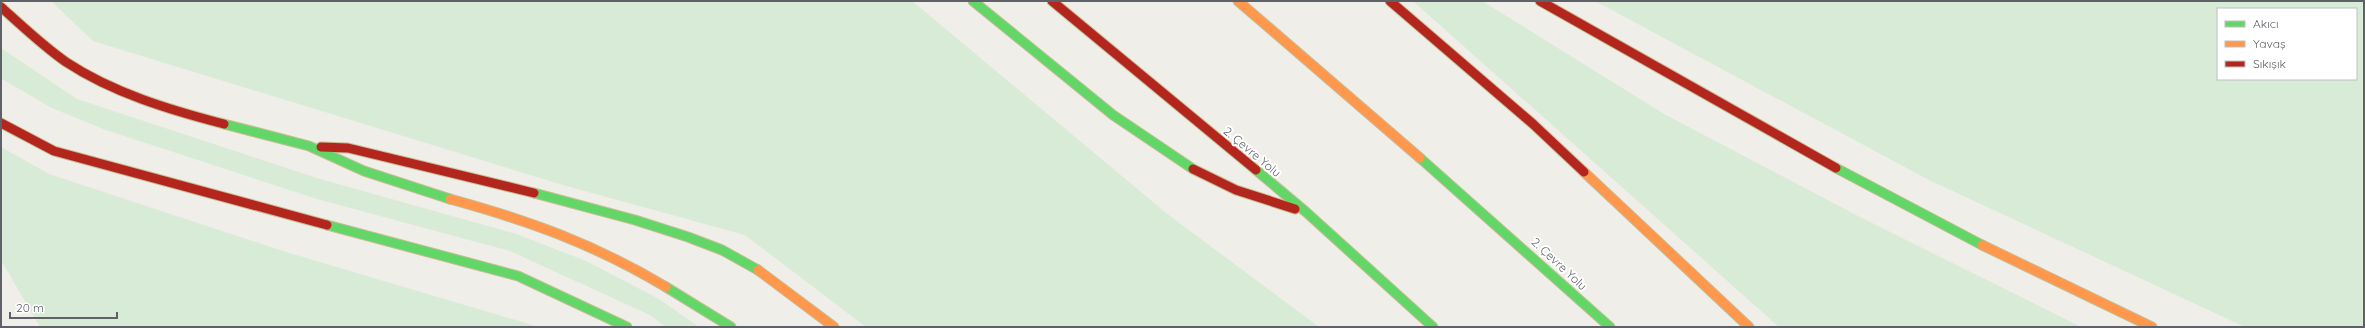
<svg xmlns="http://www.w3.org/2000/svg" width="2365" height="328" viewBox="0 0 2365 328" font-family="Quicksand,sans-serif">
  <rect width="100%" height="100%" fill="#efeee9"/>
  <g fill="#d7ebd6" fill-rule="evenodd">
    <polygon points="51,1 912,1 1166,213 1319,327 866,327 745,235 563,185 93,41"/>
    <polygon points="1413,1 1482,1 1664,114 1860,217 2081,327 1779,327"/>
    <path d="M1595 1H2364V327H2245L1929 180ZM2218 9H2356V79H2218Z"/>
    <polygon points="1,48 77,99 320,179 516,234 586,261 659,299 699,327 666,327 650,315 510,251 317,199 106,130 52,108 2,79"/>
    <polygon points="1,147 49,174 286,252 539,327 40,327 1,260"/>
  </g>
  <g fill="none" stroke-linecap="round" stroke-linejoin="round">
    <g stroke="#c7bd95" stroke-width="11">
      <g id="fast">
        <polyline points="973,1 1113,115 1193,169"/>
        <polyline points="224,124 309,146 364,171 450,199"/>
        <polyline points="1420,158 1610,327"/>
        <polyline points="1836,168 1982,245"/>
        <polyline points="1256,170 1306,212 1433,327"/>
        <polyline points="534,193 635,220 688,237 722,250 758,270"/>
        <polyline points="327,225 518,276 627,327"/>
        <polyline points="666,287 731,327"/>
      </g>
    </g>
    <g stroke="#c7bd95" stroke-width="11">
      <g id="slow">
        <polyline points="1238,1 1420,158"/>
        <polyline points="1584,172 1749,327"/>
        <path d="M450 199C530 221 594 244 666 287"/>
        <polyline points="1982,245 2152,327"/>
        <polyline points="758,270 834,327"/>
      </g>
    </g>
    <g stroke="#c7bd95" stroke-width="11">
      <g id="jam">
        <polyline points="1052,1 1256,170"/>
        <polyline points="1390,1 1533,124 1584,172"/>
        <polyline points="1540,1 1836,168"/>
        <path d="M1 7C22 26 43 46 66 62 113 93 170 110 224 124"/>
        <polyline points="1,123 54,151 327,225"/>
        <polyline points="321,147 348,148 534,193"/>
        <polyline points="1193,169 1236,190 1295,209"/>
      </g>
    </g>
    <use href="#fast" stroke="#63d668" stroke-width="9"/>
    <use href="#slow" stroke="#ff974d" stroke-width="9"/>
    <use href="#jam" stroke="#b3261e" stroke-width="9"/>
  </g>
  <g text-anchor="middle" stroke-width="4" stroke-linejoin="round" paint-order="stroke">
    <g font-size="12" fill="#5e6167" stroke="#fff">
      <text transform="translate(1252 152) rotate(40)" y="4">2. Çevre Yolu</text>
      <text transform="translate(1559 264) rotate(43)" y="4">2. Çevre Yolu</text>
    </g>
  </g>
  <rect width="2365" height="328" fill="none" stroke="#5e6167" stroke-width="4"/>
  <rect x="2217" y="8" width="140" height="72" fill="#ffffff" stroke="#bfc0c2"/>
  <rect x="2225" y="21" width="20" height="6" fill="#63d668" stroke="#bfc0c2"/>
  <text x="2253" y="28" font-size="12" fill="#5e6167">Akıcı</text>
  <rect x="2225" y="41" width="20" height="6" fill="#ff974d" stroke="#bfc0c2"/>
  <text x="2253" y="48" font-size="12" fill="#5e6167">Yavaş</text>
  <rect x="2225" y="61" width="20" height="6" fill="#b3261e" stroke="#bfc0c2"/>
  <text x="2253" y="68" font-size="12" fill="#5e6167">Sıkışık</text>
  <path d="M10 312v6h107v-6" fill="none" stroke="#5e6167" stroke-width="2"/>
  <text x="16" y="312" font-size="12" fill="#5e6167" stroke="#ffffff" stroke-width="3" paint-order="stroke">20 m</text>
</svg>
